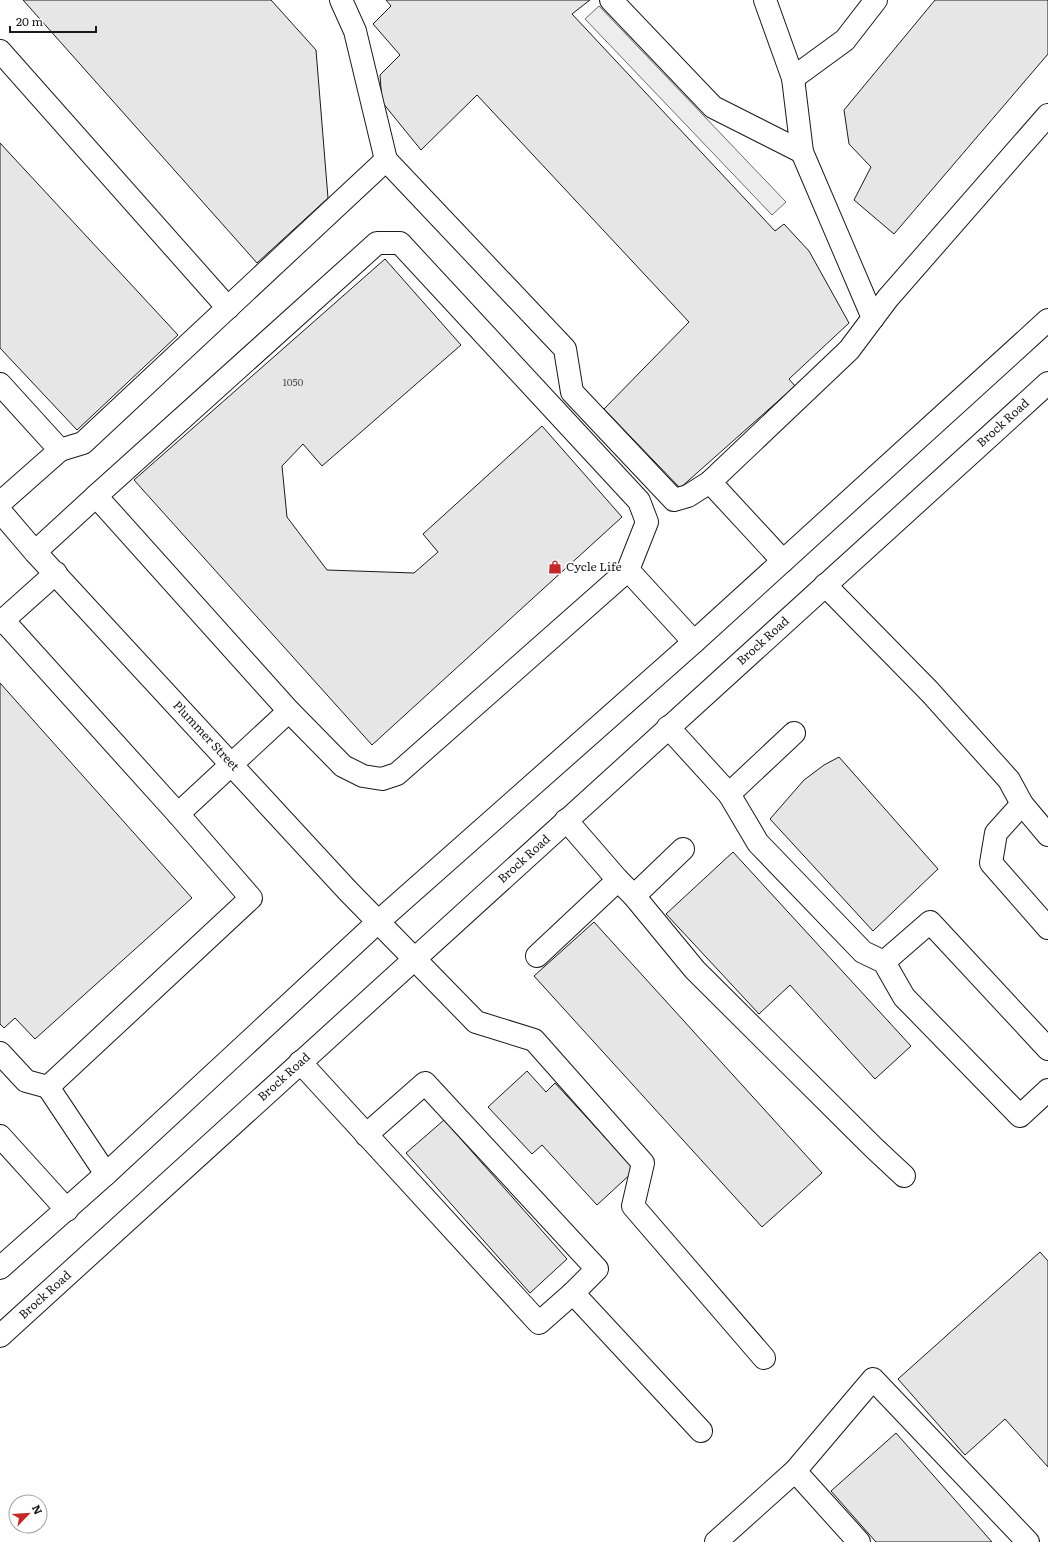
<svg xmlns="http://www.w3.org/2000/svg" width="1048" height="1542" viewBox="0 0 1048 1542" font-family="Literata,serif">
  <rect width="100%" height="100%" fill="#fff"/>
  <polygon fill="#ededed" stroke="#6a6a6a" points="599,6 786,202 772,215 585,19"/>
  <g fill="#e6e6e6" stroke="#1a1a1a">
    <polygon points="23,0 271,0 316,50 328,198 257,263"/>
    <polygon points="386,0 590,0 572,14 775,231 784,224 809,251 849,323 789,379 795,386 680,488 604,409 689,322 477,95 421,150 382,102 380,75 400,55 373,24 391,6"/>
    <polygon points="935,0 1048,0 1048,54 894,234 854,200 871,167 849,144 844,110"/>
    <polygon points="0,143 178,335 77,430 0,348"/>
    <polygon points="385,259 461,345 322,466 303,444 282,466 287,517 327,570 414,573 438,552 423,534 542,426 622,517 372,745 134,480"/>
    <polygon points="0,683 192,898 35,1039 15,1018 4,1028 0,1024"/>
    <polygon points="839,757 938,869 873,931 770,819 804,780 824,765"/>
    <polygon points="733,852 911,1046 875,1079 790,985 759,1014 666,914"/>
    <polygon points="594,922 822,1173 762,1227 534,976"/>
    <polygon points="527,1071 546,1092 555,1083 635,1170 597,1205 542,1145 532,1154 488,1107"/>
    <polygon points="444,1120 567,1259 530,1293 406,1153"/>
    <polygon points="1040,1252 1048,1261 1048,1467 1005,1419 965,1455 898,1379"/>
    <polygon points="896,1433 992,1542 876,1542 831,1491"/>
  </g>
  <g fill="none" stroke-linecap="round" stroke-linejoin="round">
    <g stroke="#1a1a1a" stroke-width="24">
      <g id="minor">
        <polyline points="341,0 355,31 386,160 565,349 572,392 674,500 688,496 710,482"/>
        <polyline points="611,0 713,107 802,152"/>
        <polyline points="765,0 793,78 845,40 876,0"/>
        <polyline points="0,51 228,308"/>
        <polyline points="793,78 802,152 873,318"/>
        <polyline points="0,384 60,450 0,503"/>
        <polyline points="60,450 83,443 386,160"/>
        <polyline points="0,511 35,552 348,891 476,1022 534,1040 643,1163 633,1206 764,1358"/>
        <polyline points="35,552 96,496"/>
        <polyline points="783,561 710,482 849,350 888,298 1048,115"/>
        <polyline points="628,570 694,642"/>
        <polyline points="825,585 930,692 1009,780 1022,804 1048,835"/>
        <polyline points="0,623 56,573"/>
        <polyline points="668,727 729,794 794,733"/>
        <polyline points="729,794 758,843 863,952 884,962 904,997 1020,1116 1048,1090"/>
        <polyline points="1022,804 996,833 991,863 1048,928"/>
        <polyline points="178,814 289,711 96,496 377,243 400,243 639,501 647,522 628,570 397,774 382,779 363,776 343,766 289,711"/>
        <polyline points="566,820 618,880 634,896 695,970 874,1148 904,1176"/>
        <polyline points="634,896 683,849"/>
        <polyline points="537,956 618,880"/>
        <polyline points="884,962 930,922 1048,1049"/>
        <polyline points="0,1053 26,1081 48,1087 251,898 178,814 3,620"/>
        <polyline points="300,1062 539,1323 573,1293 701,1431"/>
        <polyline points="48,1087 106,1174"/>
        <polyline points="366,1135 425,1083 597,1269 573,1293"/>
        <polyline points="0,1136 67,1210"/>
        <polyline points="795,1471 873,1379 1028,1542"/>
        <polyline points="716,1542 795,1471 859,1542"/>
      </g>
    </g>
    <g stroke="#1a1a1a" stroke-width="24">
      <g id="major">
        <polyline points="0,1268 106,1174 379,921 694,642 1048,320"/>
        <polyline points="0,1336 1048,383"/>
      </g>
    </g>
    <use href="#minor" stroke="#fff" stroke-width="22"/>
    <use href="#major" stroke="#fff" stroke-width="22"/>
  </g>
  <defs>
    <g id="shop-bare" transform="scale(1.08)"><path d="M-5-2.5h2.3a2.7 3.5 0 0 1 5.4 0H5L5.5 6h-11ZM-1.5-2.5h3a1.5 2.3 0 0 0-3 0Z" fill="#c62828" stroke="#fff" stroke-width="2.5" paint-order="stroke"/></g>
  </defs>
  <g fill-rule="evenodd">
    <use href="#shop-bare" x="555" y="567"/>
  </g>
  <g text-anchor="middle" stroke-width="3" stroke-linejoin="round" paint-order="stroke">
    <g font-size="10" fill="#4d4d4d">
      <text x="293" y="386">1050</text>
    </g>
    <g font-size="12" fill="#1a1a1a" stroke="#fff">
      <text transform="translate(1003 423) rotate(-42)" y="4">Brock Road</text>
      <text transform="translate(763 641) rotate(-42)" y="4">Brock Road</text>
      <text transform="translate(206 736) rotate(47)" y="4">Plummer Street</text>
      <text transform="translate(524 859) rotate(-42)" y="4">Brock Road</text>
      <text transform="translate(284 1077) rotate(-42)" y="4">Brock Road</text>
      <text transform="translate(45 1295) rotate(-42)" y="4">Brock Road</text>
    </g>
    <g font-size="12" fill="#1a1a1a" stroke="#fff" text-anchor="start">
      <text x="566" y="571">Cycle Life</text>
    </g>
  </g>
  <g transform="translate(28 1514) rotate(65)"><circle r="19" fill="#ffffff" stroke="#a3a3a3"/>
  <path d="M0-3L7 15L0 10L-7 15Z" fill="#c62828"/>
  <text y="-6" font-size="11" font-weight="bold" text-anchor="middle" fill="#1a1a1a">N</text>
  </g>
  <path d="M10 26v6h86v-6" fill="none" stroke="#1a1a1a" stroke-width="2"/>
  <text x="16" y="26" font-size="12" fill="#1a1a1a" stroke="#ffffff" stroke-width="3" paint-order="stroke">20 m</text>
</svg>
